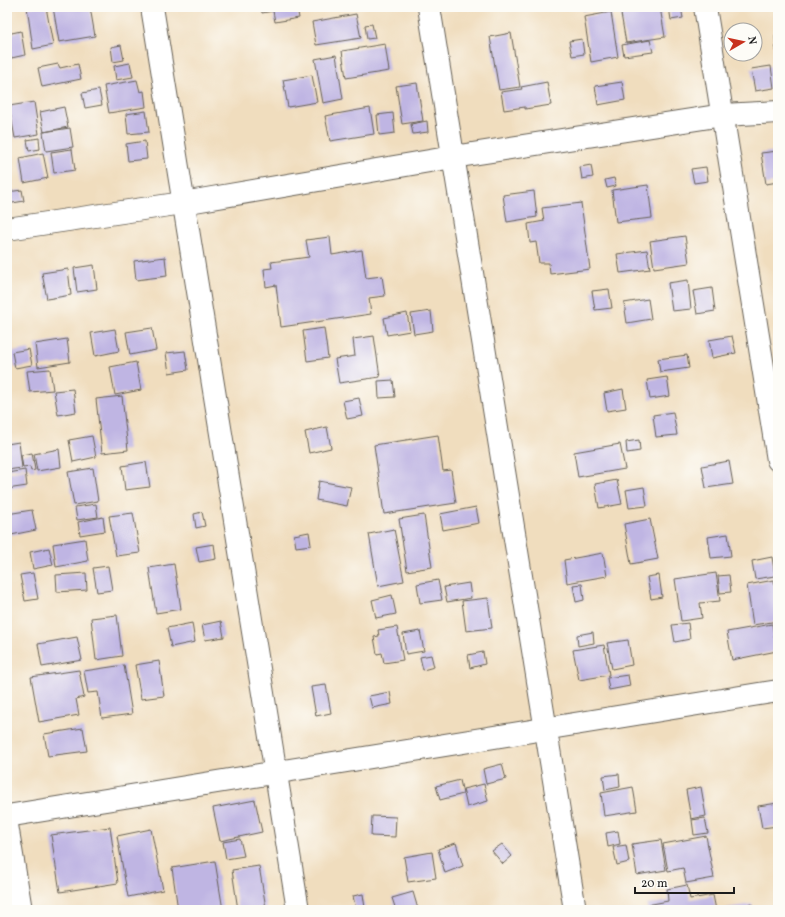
<svg xmlns="http://www.w3.org/2000/svg" width="785" height="917" viewBox="0 0 785 917" font-family="Vollkorn,serif">
  <rect width="100%" height="100%" fill="#fdfcf7"/>
  <filter id="ink" filterUnits="userSpaceOnUse"><feTurbulence type="fractalNoise" baseFrequency=".025" numOctaves="2"/><feDisplacementMap in="SourceGraphic" scale="8" xChannelSelector="R" yChannelSelector="G"/><feConvolveMatrix kernelMatrix="1 2 1 2 8 2 1 2 1" color-interpolation-filters="sRGB"/></filter>
  <filter id="wash" filterUnits="userSpaceOnUse"><feTurbulence type="fractalNoise" baseFrequency=".012" numOctaves="4" result="noise"/><feDisplacementMap in="SourceGraphic" scale="16" xChannelSelector="R" yChannelSelector="G"/><feGaussianBlur stdDeviation="0.9" result="paint"/><feColorMatrix in="noise" values="0 0 0 0 0 0 0 0 0 0 0 0 0 0 0 0 0 1.4 0 .05"/><feComposite in="paint" operator="in"/></filter>
  <g filter="url(#wash)">
    <rect width="100%" height="100%" fill="#f0ddbe"/>
    <g id="blocks">
      <g fill="#bfb5e3">
        <polygon points="27,7 46,7 53,45 33,49"/>
        <polygon points="53,7 90,7 95,36 59,42"/>
        <polygon points="261,7 297,7 299,18 275,22 273,11 262,13"/>
        <polygon points="583,7 605,7 605,8 583,11"/>
        <polygon points="624,7 660,7 665,37 626,43 620,8"/>
        <polygon points="669,7 681,7 683,18 671,20"/>
        <polygon points="611,12 618,57 591,62 584,17"/>
        <polygon points="356,14 361,38 316,45 312,22"/>
        <polygon points="372,24 375,38 367,39 365,25"/>
        <polygon points="21,31 25,55 7,59 7,34"/>
        <polygon points="511,33 520,87 499,90 490,37"/>
        <polygon points="775,36 778,36 778,74 777,74"/>
        <polygon points="582,39 584,54 572,56 569,41"/>
        <polygon points="650,40 653,52 624,56 622,45"/>
        <polygon points="385,44 389,71 346,78 342,51"/>
        <polygon points="121,45 124,60 113,62 111,47"/>
        <polygon points="336,55 343,99 323,103 315,59"/>
        <polygon points="130,63 133,77 116,80 114,66"/>
        <polygon points="58,64 60,68 78,64 81,79 42,87 38,68"/>
        <polygon points="771,66 774,88 755,91 751,69"/>
        <polygon points="312,75 317,102 288,107 283,80"/>
        <polygon points="137,80 140,92 144,91 146,107 109,113 104,86"/>
        <polygon points="547,82 551,105 525,109 525,107 504,110 501,92 522,89 521,87"/>
        <polygon points="622,82 625,100 598,105 595,86"/>
        <polygon points="417,83 423,121 402,124 396,86"/>
        <polygon points="99,90 102,105 85,108 82,93"/>
        <polygon points="34,102 39,134 15,138 9,106"/>
        <polygon points="64,107 68,127 44,132 40,112"/>
        <polygon points="370,108 374,134 330,141 325,116"/>
        <polygon points="146,111 149,132 128,134 126,114"/>
        <polygon points="393,113 395,133 379,135 377,115"/>
        <polygon points="427,121 428,132 413,134 411,124"/>
        <polygon points="70,128 73,147 46,151 43,132"/>
        <polygon points="39,138 40,149 29,151 27,140"/>
        <polygon points="145,141 147,159 128,161 126,144"/>
        <polygon points="72,149 75,170 54,173 51,152"/>
        <polygon points="778,151 778,182 766,184 761,153"/>
        <polygon points="43,153 48,178 24,183 20,158"/>
        <polygon points="591,165 593,177 582,179 580,167"/>
        <polygon points="706,167 708,181 694,183 691,169"/>
        <polygon points="614,178 616,186 607,188 605,180"/>
        <polygon points="648,185 652,218 616,222 612,190"/>
        <polygon points="22,190 24,201 7,204 7,192"/>
        <polygon points="534,191 537,217 507,222 503,195"/>
        <polygon points="581,203 590,269 550,274 549,263 539,263 536,242 530,243 528,224 544,221 542,208"/>
        <polygon points="685,236 689,263 654,268 650,241"/>
        <polygon points="330,237 332,255 362,250 366,278 382,276 385,296 369,298 371,314 281,327 276,285 266,287 264,269 272,268 271,262 309,257 306,240"/>
        <polygon points="647,250 650,269 620,273 617,254"/>
        <polygon points="165,257 167,276 136,280 134,261"/>
        <polygon points="94,265 97,289 77,292 74,268"/>
        <polygon points="68,269 71,295 47,299 42,273"/>
        <polygon points="688,280 691,309 672,311 668,283"/>
        <polygon points="712,288 715,311 697,314 693,291"/>
        <polygon points="609,289 612,308 595,310 592,291"/>
        <polygon points="648,299 651,319 627,323 624,303"/>
        <polygon points="431,311 433,331 414,334 411,314"/>
        <polygon points="407,313 410,331 387,335 384,318"/>
        <polygon points="152,328 156,350 130,355 126,332"/>
        <polygon points="324,328 328,358 307,361 303,331"/>
        <polygon points="115,329 119,351 95,356 91,333"/>
        <polygon points="374,336 380,377 339,383 335,359 355,356 353,339"/>
        <polygon points="732,336 736,353 712,358 709,340"/>
        <polygon points="67,339 70,362 38,367 35,344"/>
        <polygon points="29,349 32,365 15,368 12,352"/>
        <polygon points="185,351 188,370 169,373 166,353"/>
        <polygon points="687,355 689,368 660,372 658,359"/>
        <polygon points="136,362 141,390 115,395 110,367"/>
        <polygon points="50,369 53,390 30,392 27,371"/>
        <polygon points="667,377 670,396 650,399 647,380"/>
        <polygon points="393,380 395,397 379,398 378,381"/>
        <polygon points="73,389 76,412 58,415 54,391"/>
        <polygon points="623,389 626,408 607,411 604,393"/>
        <polygon points="122,396 128,450 102,453 96,399"/>
        <polygon points="359,398 363,416 347,419 343,401"/>
        <polygon points="673,412 677,435 656,437 653,415"/>
        <polygon points="327,427 331,448 309,453 305,432"/>
        <polygon points="438,435 443,471 451,470 456,503 384,514 374,445"/>
        <polygon points="92,436 96,457 73,462 69,440"/>
        <polygon points="639,440 640,451 627,453 626,442"/>
        <polygon points="19,442 22,468 7,470 7,444"/>
        <polygon points="620,444 625,469 578,477 574,452"/>
        <polygon points="59,449 61,467 37,471 34,454"/>
        <polygon points="32,453 35,470 31,471 30,467 23,468 21,455"/>
        <polygon points="729,461 733,484 706,488 702,466"/>
        <polygon points="146,462 150,487 125,490 122,466"/>
        <polygon points="93,468 98,501 74,505 68,472"/>
        <polygon points="25,470 27,486 7,489 7,473"/>
        <polygon points="617,480 622,504 599,508 595,484"/>
        <polygon points="319,481 351,487 347,506 316,500"/>
        <polygon points="644,487 647,506 629,508 626,490"/>
        <polygon points="96,504 98,517 77,520 75,507"/>
        <polygon points="476,507 479,523 443,530 440,514"/>
        <polygon points="32,510 36,530 11,535 7,514"/>
        <polygon points="202,512 205,526 196,528 194,514"/>
        <polygon points="133,513 140,553 116,556 109,516"/>
        <polygon points="424,515 432,567 407,571 399,519"/>
        <polygon points="103,517 105,531 80,535 78,522"/>
        <polygon points="650,519 658,559 631,564 624,524"/>
        <polygon points="394,529 404,581 378,586 369,534"/>
        <polygon points="309,532 311,545 296,547 294,535"/>
        <polygon points="728,534 731,556 711,558 708,537"/>
        <polygon points="85,539 88,561 56,567 53,544"/>
        <polygon points="214,544 216,559 199,562 196,547"/>
        <polygon points="49,548 53,565 33,569 30,552"/>
        <polygon points="603,553 607,576 567,583 564,560"/>
        <polygon points="772,557 775,576 755,579 752,561"/>
        <polygon points="174,564 181,609 156,613 149,568"/>
        <polygon points="108,566 112,590 97,592 93,568"/>
        <polygon points="33,573 38,599 25,601 20,575"/>
        <polygon points="86,573 87,590 57,592 56,575"/>
        <polygon points="716,573 720,601 700,603 702,618 681,621 675,579"/>
        <polygon points="659,575 662,597 651,599 647,577"/>
        <polygon points="729,575 731,592 720,593 718,576"/>
        <polygon points="438,580 442,600 420,603 417,584"/>
        <polygon points="774,580 778,608 778,621 753,625 747,585"/>
        <polygon points="469,583 471,598 447,602 444,587"/>
        <polygon points="582,584 584,600 576,602 573,585"/>
        <polygon points="392,595 396,614 376,618 372,600"/>
        <polygon points="488,598 492,628 466,631 462,601"/>
        <polygon points="117,615 122,656 96,660 91,618"/>
        <polygon points="221,621 224,637 205,640 202,625"/>
        <polygon points="192,623 195,642 171,647 167,628"/>
        <polygon points="688,623 690,639 675,642 672,625"/>
        <polygon points="772,624 777,651 732,660 727,632"/>
        <polygon points="397,627 403,660 384,663 382,653 377,654 374,637 379,636 378,630"/>
        <polygon points="420,631 424,651 406,654 403,634"/>
        <polygon points="593,632 594,643 578,646 577,635"/>
        <polygon points="77,637 82,660 42,667 38,644"/>
        <polygon points="628,640 632,665 612,669 607,643"/>
        <polygon points="604,645 609,675 579,680 573,650"/>
        <polygon points="483,652 485,664 470,668 468,655"/>
        <polygon points="431,655 434,667 423,670 420,657"/>
        <polygon points="159,661 164,696 141,699 135,665"/>
        <polygon points="124,665 132,714 102,718 98,692 88,693 84,671"/>
        <polygon points="79,670 84,697 76,699 79,715 39,722 31,677"/>
        <polygon points="628,675 630,686 609,690 607,678"/>
        <polygon points="326,685 331,713 316,716 311,687"/>
        <polygon points="390,692 392,704 372,708 369,696"/>
        <polygon points="83,728 87,751 48,756 44,734"/>
        <polygon points="502,764 506,779 486,784 483,769"/>
        <polygon points="619,774 620,787 605,790 603,776"/>
        <polygon points="460,780 463,794 440,800 436,786"/>
        <polygon points="484,784 488,801 467,807 463,789"/>
        <polygon points="633,787 637,811 604,816 601,793"/>
        <polygon points="701,787 706,816 691,819 686,790"/>
        <polygon points="255,800 262,832 220,841 213,808"/>
        <polygon points="778,803 778,826 762,828 758,806"/>
        <polygon points="372,816 396,817 395,837 371,836"/>
        <polygon points="705,818 708,833 694,835 692,820"/>
        <polygon points="110,827 118,883 60,892 51,835"/>
        <polygon points="151,829 163,890 128,897 117,836"/>
        <polygon points="618,831 620,844 608,847 606,833"/>
        <polygon points="706,836 714,878 686,883 683,868 668,871 663,844"/>
        <polygon points="240,839 244,856 226,859 223,842"/>
        <polygon points="661,840 666,870 637,875 632,844"/>
        <polygon points="456,843 463,866 445,873 438,849"/>
        <polygon points="502,844 512,856 503,864 492,851"/>
        <polygon points="626,845 629,862 617,865 613,847"/>
        <polygon points="432,852 436,878 408,882 404,857"/>
        <polygon points="215,861 223,910 178,910 172,868"/>
        <polygon points="259,866 266,908 256,910 238,910 232,870"/>
        <polygon points="687,885 690,899 713,895 716,910 648,910 647,905 668,901 667,889"/>
        <polygon points="413,892 418,909 413,910 396,910 392,898"/>
        <polygon points="363,894 365,908 356,910 353,896"/>
        <polygon points="752,904 753,910 727,910 727,908"/>
      </g>
    </g>
  </g>
  <g filter="url(#ink)">
    <use href="#blocks" fill-opacity="0" stroke="#666055" stroke-width="1"/>
    <g fill="none" stroke-linecap="round" stroke-linejoin="round">
      <g stroke="#666055" stroke-width="24">
        <g id="minor">
          <polyline points="152,7 298,910"/>
          <polyline points="429,7 575,910"/>
          <polyline points="705,7 778,460"/>
          <polyline points="7,229 183,203 453,157 723,115 778,112"/>
          <polyline points="7,816 778,691"/>
          <polyline points="7,825 21,910"/>
        </g>
      </g>
      <use href="#minor" stroke="#fff" stroke-width="22"/>
    </g>
  </g>
  <rect width="785" height="917" fill="none" stroke="#fdfcf7" stroke-width="24"/>
  <g transform="translate(743 42) rotate(81)"><circle r="19" fill="#fdfcf7" stroke="#a3a29f"/>
  <path d="M0-3L7 15L0 10L-7 15Z" fill="#c8321e"/>
  <text y="-6" font-size="11" font-weight="bold" text-anchor="middle" fill="#1c1c1c">N</text>
  </g>
  <path d="M635 887v6h99v-6" fill="none" stroke="#1c1c1c" stroke-width="2"/>
  <text x="641" y="887" font-size="12" fill="#1c1c1c" stroke="#fdfcf7" stroke-width="3" paint-order="stroke">20 m</text>
</svg>
